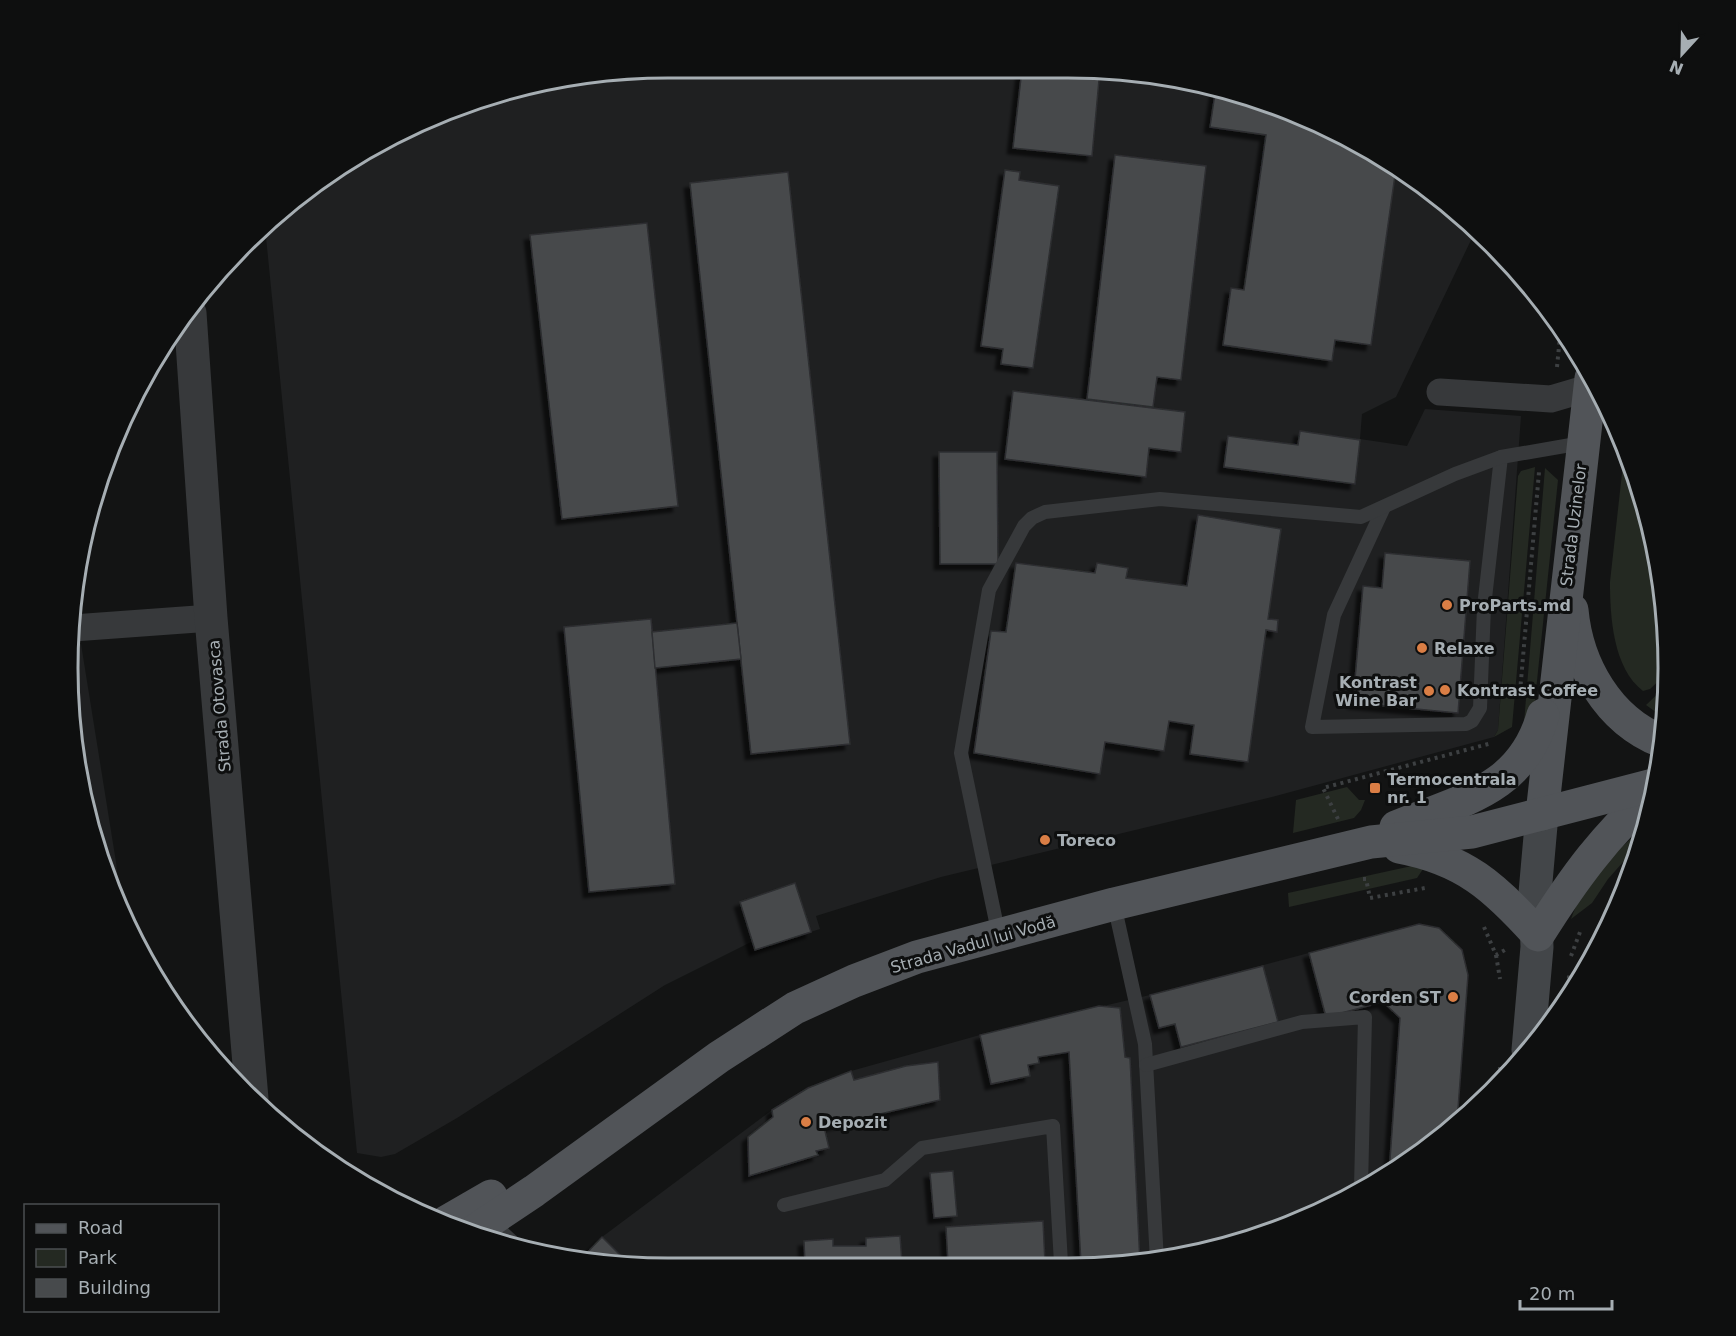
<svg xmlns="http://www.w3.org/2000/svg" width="1736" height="1336" viewBox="0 0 1736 1336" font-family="'DejaVu Sans',sans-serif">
  <defs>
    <filter id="shadow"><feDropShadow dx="-5.5" dy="5.5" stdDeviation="1.5" flood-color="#0009"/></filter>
  </defs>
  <rect width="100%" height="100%" fill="#131414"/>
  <g fill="#1f2021">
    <polygon points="668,68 1107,69 1224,88 1334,130 1433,191 1474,229 1471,240 1396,397 1362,414 1360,439 1407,446 1425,409 1521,416 1498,730 1494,737 1272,797 941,877 816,916 820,929 755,950 753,941 665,985 457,1118 395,1154 381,1157 357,1153 265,227 367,148 512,88"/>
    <polygon points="81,644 116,862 120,902 99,861 79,785 68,668 70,646"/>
    <polygon points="1419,924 1439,928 1462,950 1457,1122 1401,1167 1261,1237 1146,1263 589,1263 579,1261 602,1237 772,1110 808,1088 851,1071 980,1035 1150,995"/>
  </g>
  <g fill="#242922">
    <path d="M1625 446 1657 551 1668 668V672L1650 689 1643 691C1613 668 1610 617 1610 582Z"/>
    <polygon points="1535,467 1512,727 1494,737 1498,730 1518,476 1521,471"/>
    <polygon points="1545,468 1558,480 1535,700 1532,719 1523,735"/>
    <polygon points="1667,685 1664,718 1646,705"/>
    <polygon points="1347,787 1359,800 1365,800 1361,810 1354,818 1293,833 1296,800"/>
    <path d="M1644 829 1639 844 1608 879 1592 903 1571 919C1584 883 1613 851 1644 829Z"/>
    <polygon points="1421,864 1423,869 1417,878 1289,907 1288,893"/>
  </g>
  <g fill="#474a4c" stroke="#2d2e30" stroke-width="1.5" filter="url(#shadow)">
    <polygon points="1022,69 1100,69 1092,156 1013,148"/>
    <polygon points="1216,87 1334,130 1396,168 1371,345 1335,340 1332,361 1223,345 1231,288 1244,290 1266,135 1210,127"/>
    <polygon points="1115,155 1206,166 1181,380 1157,377 1153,407 1087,399"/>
    <polygon points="1005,170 1020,172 1019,180 1059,186 1033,368 1001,364 1003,349 981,346"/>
    <polygon points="788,172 850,744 751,754 690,183"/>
    <polygon points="647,223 678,506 562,519 530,235"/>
    <polygon points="1013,391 1185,412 1181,452 1149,448 1146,477 1005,459"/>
    <polygon points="1300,431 1360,440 1355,484 1224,467 1228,436 1298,445"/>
    <polygon points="939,452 997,452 998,564 940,564"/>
    <polygon points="1198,515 1281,529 1268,619 1278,620 1277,632 1266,630 1248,762 1190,754 1194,725 1169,721 1164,751 1105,742 1100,774 974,753 991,631 1006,632 1016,563 1095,573 1097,563 1128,568 1126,578 1187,586"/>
    <polygon points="1385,553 1470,561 1458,713 1353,703 1363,586 1382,588"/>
    <polygon points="651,619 675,884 589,892 564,627"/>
    <polygon points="737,623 741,659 655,668 652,632"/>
    <polygon points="795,883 811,932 755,950 740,902"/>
    <polygon points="1419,924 1439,928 1462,950 1468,975 1457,1122 1401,1167 1389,1174 1400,1018 1383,1002 1326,1017 1309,953"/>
    <polygon points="1263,966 1278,1022 1181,1047 1175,1024 1159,1028 1150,995"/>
    <polygon points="1099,1006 1120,1008 1125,1057 1130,1058 1140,1263 1081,1263 1069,1052 1038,1057 1039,1063 1028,1065 1030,1076 991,1084 980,1035"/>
    <polygon points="938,1062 940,1100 824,1127 829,1148 816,1151 818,1155 749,1176 748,1137 773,1117 772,1110 808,1088 851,1071 854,1080 906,1066"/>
    <polygon points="953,1171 957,1216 934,1218 930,1173"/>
    <polygon points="1043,1221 1045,1263 948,1263 946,1227"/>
    <polygon points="900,1236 902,1263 805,1263 804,1241 833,1239 833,1246 866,1246 866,1238"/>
    <polygon points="602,1237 628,1263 579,1261"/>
  </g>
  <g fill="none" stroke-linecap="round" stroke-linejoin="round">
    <g stroke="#3d4042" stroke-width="4" stroke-dasharray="3 4.5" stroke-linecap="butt">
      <polyline points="1557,367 1561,326"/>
      <polyline points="1520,692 1539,472"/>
      <polyline points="1338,819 1323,788 1492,743"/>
      <polyline points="1625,871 1633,863"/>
      <polyline points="1363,879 1366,879 1370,898 1425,888"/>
      <polyline points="1484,927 1496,955 1505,950"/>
      <polyline points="1496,955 1500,979"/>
      <polyline points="1571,956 1580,932"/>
      <polyline points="1568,1001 1569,975"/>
      <polyline points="1499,1084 1500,1067"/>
    </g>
    <g stroke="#37393b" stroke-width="14">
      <polyline points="1384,507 1334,615 1312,727 1466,724 1472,721 1480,708 1484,607 1501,457"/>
      <polyline points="1114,904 1145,1044 1157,1261"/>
      <polyline points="999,936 961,753 989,590 1024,526 1032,518 1045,512 1160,499 1361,517 1455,474 1501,457 1582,443"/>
      <polyline points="1146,1065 1302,1022 1365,1017 1361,1187"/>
      <polyline points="784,1205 885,1180 922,1148 1053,1126 1061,1263"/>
      <polyline points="490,1221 518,1247"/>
    </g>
    <g stroke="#37393b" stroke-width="27">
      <polyline points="1440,392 1551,399 1595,386"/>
      <polyline points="73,628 211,618"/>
    </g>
    <polyline stroke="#37393b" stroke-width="33" points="190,313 211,618 252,1099"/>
    <polyline stroke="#434649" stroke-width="33" points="1528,1050 1537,947 1535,893 1542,814"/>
    <g stroke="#515458" stroke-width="33">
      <path d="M1572 610C1577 665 1608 720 1661 741"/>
      <polyline points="1542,814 1591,378"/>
      <path d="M1396 827C1460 800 1522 791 1543 715"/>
      <path d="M1399 847C1464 859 1495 887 1538 935 1575 876 1604 837 1656 789"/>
      <polyline points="446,1222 491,1196"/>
      <polyline points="470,1234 534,1191 719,1057 795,1008 854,981 917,957 1114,904 1371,842 1472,832 1657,784"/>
    </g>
  </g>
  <g fill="#da7e45" stroke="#0e0f0f" stroke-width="2">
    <circle cx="1447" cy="605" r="6"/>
    <circle cx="1422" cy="648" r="6"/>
    <circle cx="1445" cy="690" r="6"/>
    <circle cx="1429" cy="691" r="6"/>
    <rect x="1369" y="782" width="12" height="12" rx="3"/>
    <circle cx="1045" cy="840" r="6"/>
    <circle cx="1453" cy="997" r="6"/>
    <circle cx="806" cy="1122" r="6"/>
  </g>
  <g text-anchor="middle" stroke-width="6" stroke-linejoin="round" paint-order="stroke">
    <g font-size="16" fill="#a6aeb3" stroke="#0e0f0f">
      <text transform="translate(1573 525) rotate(-83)" y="6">Strada Uzinelor</text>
      <text transform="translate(219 706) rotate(-95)" y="6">Strada Otovasca</text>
      <text transform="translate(973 944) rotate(-16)" y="6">Strada Vadul lui Vodă</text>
    </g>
    <g font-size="16" font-weight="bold" fill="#a6aeb3" stroke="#0e0f0f" text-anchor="start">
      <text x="1459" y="611">ProParts.md</text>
      <text x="1434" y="654">Relaxe</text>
      <text x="1417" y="688" text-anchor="end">Kontrast<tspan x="1417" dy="18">Wine Bar</tspan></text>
      <text x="1457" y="696">Kontrast Coffee</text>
      <text x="1387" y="785">Termocentrala<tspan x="1387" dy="18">nr. 1</tspan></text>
      <text x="1057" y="846">Toreco</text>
      <text x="1441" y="1003" text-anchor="end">Corden ST</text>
      <text x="818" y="1128">Depozit</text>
    </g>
  </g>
  <path d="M0 0H1736V1336H0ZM668 78H1068A590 590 0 0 1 1658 668V668A590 590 0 0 1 1068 1258H668A590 590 0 0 1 78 668V668A590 590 0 0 1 668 78Z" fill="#0e0f0f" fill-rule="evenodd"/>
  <path fill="none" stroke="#a6aeb3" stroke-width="3" d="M668 78H1068A590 590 0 0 1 1658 668V668A590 590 0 0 1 1068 1258H668A590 590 0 0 1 78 668V668A590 590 0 0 1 668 78Z"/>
  <rect x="24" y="1204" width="195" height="108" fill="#0e0f0f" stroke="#4b4f51" stroke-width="1.5"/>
  <rect x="36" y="1224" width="30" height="9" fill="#515458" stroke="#4b4f51" stroke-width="1.5"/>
  <text x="78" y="1234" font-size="18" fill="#a6aeb3">Road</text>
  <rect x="36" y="1249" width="30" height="18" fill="#242922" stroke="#4b4f51" stroke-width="1.5"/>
  <text x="78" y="1264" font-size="18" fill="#a6aeb3">Park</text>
  <rect x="36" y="1279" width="30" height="18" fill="#474a4c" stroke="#4b4f51" stroke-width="1.5"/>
  <text x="78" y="1294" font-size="18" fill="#a6aeb3">Building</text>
  <g transform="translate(1682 54) rotate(202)" stroke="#0e0f0f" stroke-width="4.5" paint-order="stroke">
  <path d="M0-4.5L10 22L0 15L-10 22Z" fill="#a6aeb3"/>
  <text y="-9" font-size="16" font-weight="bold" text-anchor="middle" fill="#a6aeb3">N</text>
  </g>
  <path d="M1520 1300v9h92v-9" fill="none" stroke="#a6aeb3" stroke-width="3"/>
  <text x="1529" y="1300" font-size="18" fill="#a6aeb3" stroke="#0e0f0f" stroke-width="4.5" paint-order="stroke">20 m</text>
</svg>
